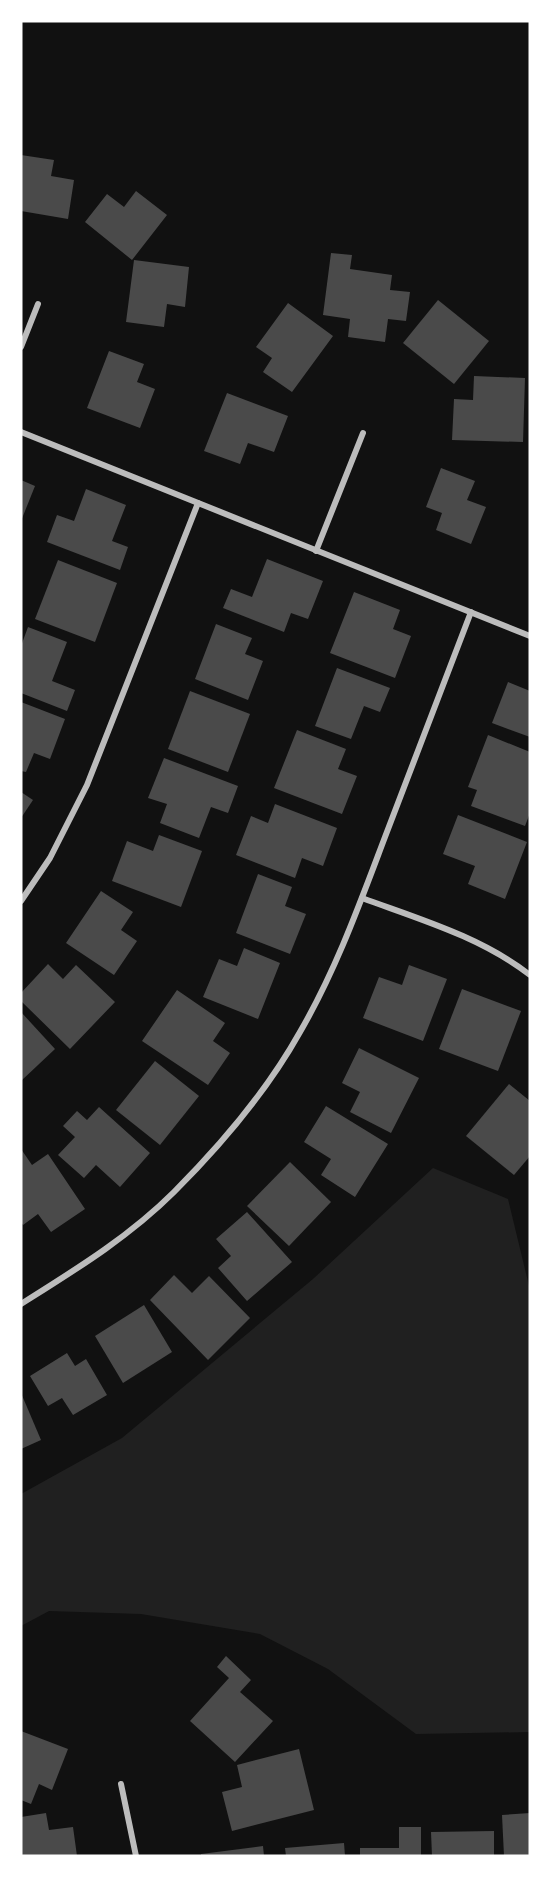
<svg xmlns="http://www.w3.org/2000/svg" width="551" height="1877" viewBox="0 0 551 1877" font-family="'Crimson Pro',serif">
  <rect width="100%" height="100%" fill="#111"/>
  <polygon fill="#202020" points="433,1168 508,1199 530,1290 530,1732 416,1734 328,1669 260,1634 141,1614 49,1611 21,1626 21,1494 122,1438 313,1279"/>
  <g fill="#4a4a4a">
    <polygon points="21,155 54,160 51,176 74,180 68,219 21,211"/>
    <polygon points="136,191 167,215 132,260 85,222 107,194 124,207"/>
    <polygon points="331,253 352,255 350,269 392,275 390,290 410,292 406,321 388,319 385,342 348,337 350,319 323,315"/>
    <polygon points="134,260 189,267 185,307 167,304 164,327 126,322"/>
    <polygon points="438,300 489,341 454,384 403,343"/>
    <polygon points="288,303 333,336 292,392 263,372 272,358 256,347"/>
    <polygon points="109,351 144,364 137,382 155,389 140,428 87,408"/>
    <polygon points="474,376 525,378 523,442 452,440 454,399 473,400"/>
    <polygon points="227,393 288,416 274,452 248,443 240,464 204,451"/>
    <polygon points="441,468 475,481 467,500 486,507 471,544 436,530 442,513 426,507"/>
    <polygon points="21,480 35,486 21,521"/>
    <polygon points="86,489 126,505 112,541 128,547 120,570 47,542 57,515 74,521"/>
    <polygon points="267,559 323,581 308,619 291,613 284,632 223,608 231,589 252,597"/>
    <polygon points="58,560 117,583 95,642 35,619"/>
    <polygon points="354,592 400,610 393,629 411,636 395,678 330,653"/>
    <polygon points="216,624 252,638 245,654 263,661 248,700 195,679"/>
    <polygon points="28,627 67,642 52,681 75,690 67,711 21,693 21,646"/>
    <polygon points="337,668 390,688 380,712 364,706 351,739 315,726"/>
    <polygon points="508,682 530,691 530,737 492,723"/>
    <polygon points="190,691 250,714 228,772 168,749"/>
    <polygon points="21,702 65,719 50,759 34,753 26,772 21,771"/>
    <polygon points="297,730 346,749 338,769 357,776 342,814 274,788"/>
    <polygon points="488,735 530,752 530,813 525,826 471,806 477,790 468,787"/>
    <polygon points="164,758 238,786 228,813 211,807 199,838 160,823 167,804 148,798"/>
    <polygon points="21,792 33,800 21,818"/>
    <polygon points="275,804 337,828 323,866 302,858 295,878 236,855 251,816 268,823"/>
    <polygon points="458,815 527,842 505,899 468,884 475,866 443,854"/>
    <polygon points="159,835 202,851 181,907 112,881 127,841 153,851"/>
    <polygon points="258,874 292,887 285,906 306,914 290,954 236,933"/>
    <polygon points="101,891 133,912 121,930 137,941 114,975 66,943"/>
    <polygon points="244,948 280,963 258,1019 203,997 219,959 237,966"/>
    <polygon points="48,964 63,979 76,965 115,1002 70,1049 21,1001 21,993"/>
    <polygon points="409,965 447,979 423,1041 363,1018 379,977 402,985"/>
    <polygon points="462,989 521,1011 498,1071 439,1049"/>
    <polygon points="177,990 225,1023 213,1041 230,1053 208,1085 142,1041"/>
    <polygon points="21,1012 55,1049 21,1081"/>
    <polygon points="359,1048 419,1078 391,1133 350,1112 360,1092 342,1083"/>
    <polygon points="155,1061 199,1096 160,1145 116,1110"/>
    <polygon points="509,1084 530,1101 530,1156 514,1175 466,1136"/>
    <polygon points="326,1106 388,1144 355,1197 321,1175 331,1159 304,1142"/>
    <polygon points="99,1107 150,1153 120,1187 96,1165 84,1178 58,1155 75,1137 63,1126 77,1111 87,1120"/>
    <polygon points="21,1149 32,1165 48,1154 85,1209 51,1232 38,1214 23,1225 21,1222"/>
    <polygon points="290,1162 331,1202 289,1246 247,1206"/>
    <polygon points="247,1212 292,1262 247,1301 218,1268 231,1256 216,1239"/>
    <polygon points="174,1275 192,1293 209,1276 250,1318 208,1360 150,1300"/>
    <polygon points="144,1305 172,1352 123,1383 95,1336"/>
    <polygon points="67,1353 75,1366 86,1359 107,1395 73,1415 62,1398 48,1406 30,1376"/>
    <polygon points="21,1393 41,1440 21,1449"/>
    <polygon points="226,1656 251,1680 240,1692 273,1721 235,1762 190,1721 229,1678 217,1667"/>
    <polygon points="21,1731 68,1749 52,1790 39,1784 31,1804 21,1800"/>
    <polygon points="299,1749 314,1810 232,1831 222,1792 242,1787 237,1765"/>
    <polygon points="46,1813 49,1830 73,1827 77,1856 21,1856 21,1817"/>
    <polygon points="530,1813 530,1856 504,1856 502,1815"/>
    <polygon points="399,1827 421,1827 421,1856 360,1856 360,1848 399,1848"/>
    <polygon points="494,1831 494,1856 432,1856 431,1832"/>
    <polygon points="344,1843 345,1856 286,1856 285,1848"/>
    <polygon points="263,1846 264,1856 201,1856 201,1854"/>
  </g>
  <g fill="none" stroke-linecap="round" stroke-linejoin="round">
    <g stroke="#bcbcbc" stroke-width="6">
      <polyline points="21,347 38,304"/>
      <polyline points="21,432 530,636"/>
      <polyline points="316,551 363,433"/>
      <path d="M362 898C419 919 481 937 530 975"/>
      <polyline points="21,901 50,858 87,785 198,503"/>
      <path d="M21 1304C75 1270 129 1237 174 1192 222 1144 267 1091 300 1032 336 970 360 903 385 837 414 762 442 687 471 612"/>
      <polyline points="121,1784 136,1856"/>
    </g>
  </g>
  <rect width="551" height="1877" fill="none" stroke="#ffffff" stroke-width="45"/>
</svg>
